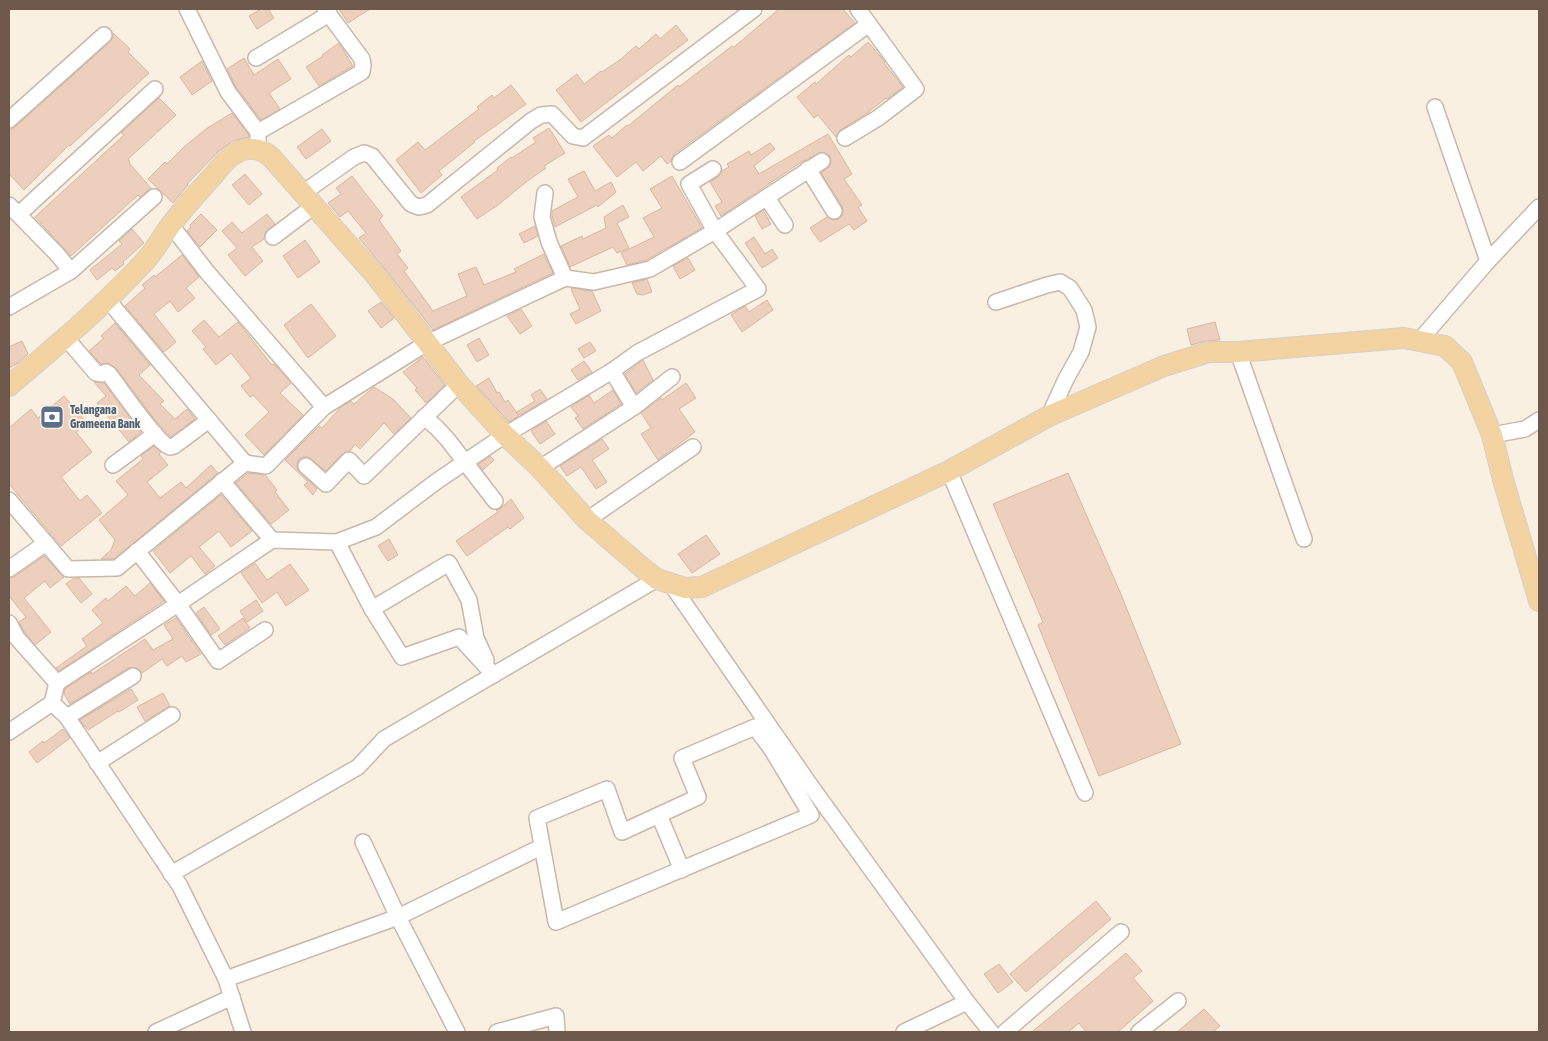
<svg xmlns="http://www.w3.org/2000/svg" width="1548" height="1041" viewBox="0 0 1548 1041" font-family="'Asap Condensed',sans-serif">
  <rect width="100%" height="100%" fill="#f9f0e2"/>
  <g fill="#eccfbd" stroke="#dcb69f">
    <polygon points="261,9 268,9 274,18 257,29 249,16"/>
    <polygon points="339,9 370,9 348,23"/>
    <polygon points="779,9 843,9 855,23 674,154 671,161 667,164 661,156 643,171 636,162 617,177 593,146 609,135 612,138 627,125 628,126 678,85 679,87 732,46 734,47"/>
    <polygon points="676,25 688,40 581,122 556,90 577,74 584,84 601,71 602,72 621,59 636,46 639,49 656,34 660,39"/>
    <polygon points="113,33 130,49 128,52 149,73 70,146 69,145 24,190 9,174 9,131 15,127 110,42 113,37"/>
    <polygon points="868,42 885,62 884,63 903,87 887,99 886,98 866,114 840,130 836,137 818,115 814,118 797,97 815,82 816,84 849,55 851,57"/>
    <polygon points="339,43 353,66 319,86 306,67 323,56 322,55"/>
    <polygon points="244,58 254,75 278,59 291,79 269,93 280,109 261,120 236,87 227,69"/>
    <polygon points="202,61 212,81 192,95 180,77"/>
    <polygon points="511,85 526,104 474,141 475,142 439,171 442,175 421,193 396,160 418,142 425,150 479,109 477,107 492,95 494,98"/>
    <polygon points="159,98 176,115 128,159 130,162 129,163 151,188 140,197 138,195 71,256 35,217 124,135 121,133"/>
    <polygon points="232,113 249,135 249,137 233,141 220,150 187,184 188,185 173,203 148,179 165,162 167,164 184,147 206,129"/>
    <polygon points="549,128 565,153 544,166 546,168 526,182 498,205 477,219 461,197 498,170 497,168 511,157 512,158 536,142 533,138"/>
    <polygon points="322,129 331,141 306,159 297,147"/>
    <polygon points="828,134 852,174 844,179 862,205 858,207 867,221 854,230 849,224 820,242 810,228 827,217 834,220 838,219 842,216 843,211 842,206 821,173 830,166 831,161 830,156 822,152 803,161 721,216 715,206 722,202 710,182 718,177 722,171 729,167 727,164 749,151 751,155 770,143 775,149 754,166 759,174"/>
    <polygon points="584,171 595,191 611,182 616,192 598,207 597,205 555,227 552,216 552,211 578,197 568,179"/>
    <polygon points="245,174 262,194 249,205 232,185"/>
    <polygon points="352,176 383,216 379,220 401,251 397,254 408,268 404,271 433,311 467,296 458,274 476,267 484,285 516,272 514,269 544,254 553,273 433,330 385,269 359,238 366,233 348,211 340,217 328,203 341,194 336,188"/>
    <polygon points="672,176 702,228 646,260 627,265 621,253 654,237 643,218 662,208 650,189"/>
    <polygon points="623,205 629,217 617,223 629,248 617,253 613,247 570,267 561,246 582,236 583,239 606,228 604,217"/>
    <polygon points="763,210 771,224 762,229 755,216"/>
    <polygon points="201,214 217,230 200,247 187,231 191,227 190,225"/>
    <polygon points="267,214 275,224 265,233 264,239 252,247 263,261 245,276 228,255 237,248 222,231 232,222 242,233"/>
    <polygon points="535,226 538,236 524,243 519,234"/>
    <polygon points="132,229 144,243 123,262 124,264 115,271 112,268 97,280 90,270 122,244 119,241"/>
    <polygon points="754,237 765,254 772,249 778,258 762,268 745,243"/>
    <polygon points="305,240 320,262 298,278 283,256"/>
    <polygon points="182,255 199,277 186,288 195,298 178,312 170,301 154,314 176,342 164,352 125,306 145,288 142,285 154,275 155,277"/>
    <polygon points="688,258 695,270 680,279 673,266"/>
    <polygon points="647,279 652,292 643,295 637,294 632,283"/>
    <polygon points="572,288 592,291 601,311 576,324 570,314 580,309 571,289"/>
    <polygon points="767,300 773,310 742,332 731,315 745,306 749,312"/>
    <polygon points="381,302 394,318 381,328 368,311"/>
    <polygon points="311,304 336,336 308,358 284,325"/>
    <polygon points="521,309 532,326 520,334 507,316"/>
    <polygon points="204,320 219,337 238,322 272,365 274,364 291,383 280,393 303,415 264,455 245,435 269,412 253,395 250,397 241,386 251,378 231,353 216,365 203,349 206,347 192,331"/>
    <polygon points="1215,322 1220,340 1206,341 1191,345 1187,329"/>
    <polygon points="115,323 150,365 139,375 164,401 160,404 175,419 187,409 195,419 171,437 155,420 116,368 107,363 101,364 89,351 104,338 101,336"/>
    <polygon points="479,338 489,355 477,362 467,345"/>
    <polygon points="22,341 28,354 18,363 9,368 9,347"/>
    <polygon points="590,342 596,351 584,358 578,349"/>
    <polygon points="423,357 445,385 426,403 415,390 417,388 403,372"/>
    <polygon points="643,360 653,380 636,393 625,374"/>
    <polygon points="584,361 592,372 578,380 571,370"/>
    <polygon points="489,378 497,393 499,392 505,402 508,400 519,416 509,422 476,386"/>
    <polygon points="94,382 104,383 141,432 129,442 97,403 106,396"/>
    <polygon points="686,383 696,398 679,409 695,432 658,460 641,434 651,428 641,413 661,398 662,400"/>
    <polygon points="374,387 393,399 411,418 394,434 384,423 360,449 355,444 350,451 342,454 326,471 308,457 304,457 299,459 297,464 297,469 317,489 313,495 304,485 308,482 285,460 319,426 322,428 341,407 351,401 354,404"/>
    <polygon points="540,389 547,399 520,415 517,412 535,401 531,395"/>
    <polygon points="613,390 621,404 583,429 575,418 578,416 571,407 589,395 594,403"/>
    <polygon points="64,396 87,423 76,432 92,452 61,477 80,501 87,495 102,513 61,546 9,484 9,428 31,409 38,418"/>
    <polygon points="546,421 555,434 540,444 531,431"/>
    <polygon points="602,439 609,449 592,460 607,482 596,489 581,467 567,476 560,466"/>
    <polygon points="154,446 161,452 159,454 168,465 147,482 160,498 181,482 186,488 211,465 218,473 114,559 101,559 111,550 115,540 99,520 128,495 116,481 143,459 141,456"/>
    <polygon points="490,456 494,460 483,470 479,464"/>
    <polygon points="248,473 265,475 277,490 275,492 289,510 271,524 236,483"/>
    <polygon points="1068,473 1120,592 1181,744 1099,776 1038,625 1043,622 993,504"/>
    <polygon points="221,495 252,531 231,547 219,531 199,547 215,566 205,574 191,556 170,573 153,551"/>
    <polygon points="511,499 524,518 510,529 508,527 467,556 456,541 498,512 496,510 500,509"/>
    <polygon points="706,535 720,554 692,573 678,554"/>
    <polygon points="389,539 398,555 388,561 378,546"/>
    <polygon points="44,556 64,577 50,588 45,581 24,598 51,632 35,645 25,633 19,622 26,617 9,596 9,578 14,577"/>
    <polygon points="255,563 267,580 290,564 309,590 286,606 277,592 262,603 241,573"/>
    <polygon points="74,578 79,578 92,594 81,603 66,584"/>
    <polygon points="150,583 164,601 59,671 56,668 87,646 82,639 103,623 92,610 106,598 108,601 126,586 135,596"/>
    <polygon points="256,600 263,611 247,622 240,611"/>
    <polygon points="204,607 220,629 211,635 196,613"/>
    <polygon points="176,618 201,654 186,662 182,656 167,666 162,659 142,673 137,668 128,668 70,704 64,694 65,689 91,672 92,674 145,639 153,650 173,639 164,625"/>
    <polygon points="243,618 250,628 225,645 218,636"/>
    <polygon points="131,689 138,700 119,712 118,711 88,730 86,726 85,727 80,720"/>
    <polygon points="163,693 170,706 145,721 137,707"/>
    <polygon points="63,729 70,738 37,763 29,752 43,741 44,743"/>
    <polygon points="1096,901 1111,919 1026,992 1010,974"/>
    <polygon points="1126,953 1142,971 1133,978 1153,1001 1118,1032 1086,1032 1079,1023 1068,1032 1032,1032"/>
    <polygon points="999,964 1013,982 998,993 984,974"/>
    <polygon points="1204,1009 1220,1026 1213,1032 1177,1032"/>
  </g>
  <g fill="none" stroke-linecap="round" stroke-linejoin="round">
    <g stroke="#c8b8ab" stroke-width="18">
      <g id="minor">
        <polyline points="187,9 228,92 258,132"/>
        <polyline points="256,58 329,14"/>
        <polyline points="1435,107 1488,261"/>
        <polyline points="9,120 104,35"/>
        <polyline points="845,138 878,118 916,89 858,9"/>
        <polyline points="258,148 258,132 362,72 363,65 362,59 325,9"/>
        <polyline points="680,162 869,24"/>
        <polyline points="808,169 834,211"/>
        <polyline points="303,193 354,157 364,153 372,156 411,204 419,207 427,205 531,121 541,115 552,114 573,136 583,138 754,9"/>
        <polyline points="767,198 785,225"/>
        <polyline points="9,205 56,253 71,271 154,197"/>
        <polyline points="19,214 155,89"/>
        <polyline points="171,225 207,272 324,407"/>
        <polyline points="273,237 314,206"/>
        <polyline points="565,278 594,282 650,269 715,231 822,161"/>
        <polyline points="107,299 245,463"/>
        <polyline points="996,302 1047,285 1060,282 1070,288 1084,310 1088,327 1081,352 1066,379 1049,416"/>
        <polyline points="9,307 71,271"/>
        <path d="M66 338 96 373 101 374 106 372 109 374C120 388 157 443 170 447L174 446 209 420"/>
        <polyline points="1420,340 1488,261 1539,207"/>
        <polyline points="1238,352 1304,539"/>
        <polyline points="612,371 634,407"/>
        <polyline points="424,417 437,428 448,440 495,501"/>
        <polyline points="1492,435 1525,429 1539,420"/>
        <polyline points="113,465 155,434"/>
        <polyline points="306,466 326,484 349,460 364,476 459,384"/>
        <polyline points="540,468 634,407 672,377"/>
        <polyline points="949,471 1085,793"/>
        <polyline points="222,481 272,540"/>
        <polyline points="9,500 68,569 117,568 245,463 266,466 324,407 427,343 565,278 549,242 542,217 545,193"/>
        <polyline points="587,520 693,447"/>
        <polyline points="337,542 372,609 402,657 459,637 494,675"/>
        <polyline points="137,551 178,604 218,661 265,630"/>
        <polyline points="9,569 46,543"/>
        <polyline points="671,584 808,782 967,1002 991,1032"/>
        <polyline points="372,609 449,563 469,600 476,638 486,660"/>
        <polyline points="9,623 17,638 57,683 52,703 67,717 180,886 226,979 243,1032"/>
        <polyline points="57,683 178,604 272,540 337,542 376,527 437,481 505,435 612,371 637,353 758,289 715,231 689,184 713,169"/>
        <polyline points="67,717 133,676"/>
        <polyline points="9,732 52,703"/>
        <polyline points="772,750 755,727 682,758 698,797 622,832 607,789 537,818 556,922 811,815 772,750 782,744"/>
        <polyline points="97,763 172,715"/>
        <polyline points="659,815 682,870"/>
        <polyline points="363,842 398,917 457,1032"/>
        <polyline points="171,874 358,767 384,739 657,579"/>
        <polyline points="226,979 398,917 537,849"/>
        <polyline points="156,1032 232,997"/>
        <polyline points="497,1032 556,1016 557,1032"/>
        <polyline points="904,1032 967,1002"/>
        <polyline points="1005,1032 1121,932"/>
        <polyline points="1139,1032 1178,1001"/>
      </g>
    </g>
    <g stroke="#d6d0cd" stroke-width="22">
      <path id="major" d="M9 386C56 346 104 306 146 260 155 250 162 237 170 226 183 209 198 192 212 177 219 169 225 160 233 155 246 146 260 147 271 157L376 276 459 384 505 435 540 468 587 520 645 570 657 579 685 588 702 587 949 471 1049 416 1164 366 1209 352H1238L1404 338 1445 346 1462 362 1492 435 1504 483 1539 601"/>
    </g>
    <use href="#minor" stroke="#fff" stroke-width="15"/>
    <use href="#major" stroke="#f2d3a1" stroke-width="20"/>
  </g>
  <defs>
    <g id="bank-square" transform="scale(1.25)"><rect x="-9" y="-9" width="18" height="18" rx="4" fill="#5c6f8a" stroke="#fdf4e8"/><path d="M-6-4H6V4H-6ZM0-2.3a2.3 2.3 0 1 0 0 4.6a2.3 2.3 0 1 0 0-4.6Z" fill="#fff"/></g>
  </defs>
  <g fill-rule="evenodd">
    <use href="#bank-square" x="52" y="417"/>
  </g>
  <g text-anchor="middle" stroke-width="4" stroke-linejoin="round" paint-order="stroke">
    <g font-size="12" font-weight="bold" fill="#4e5e75" stroke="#fdf4e8" text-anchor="start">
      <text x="70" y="414">Telangana<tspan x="70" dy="14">Grameena Bank</tspan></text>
    </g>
  </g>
  <rect width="1548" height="1041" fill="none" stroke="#6e584c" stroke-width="20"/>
</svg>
